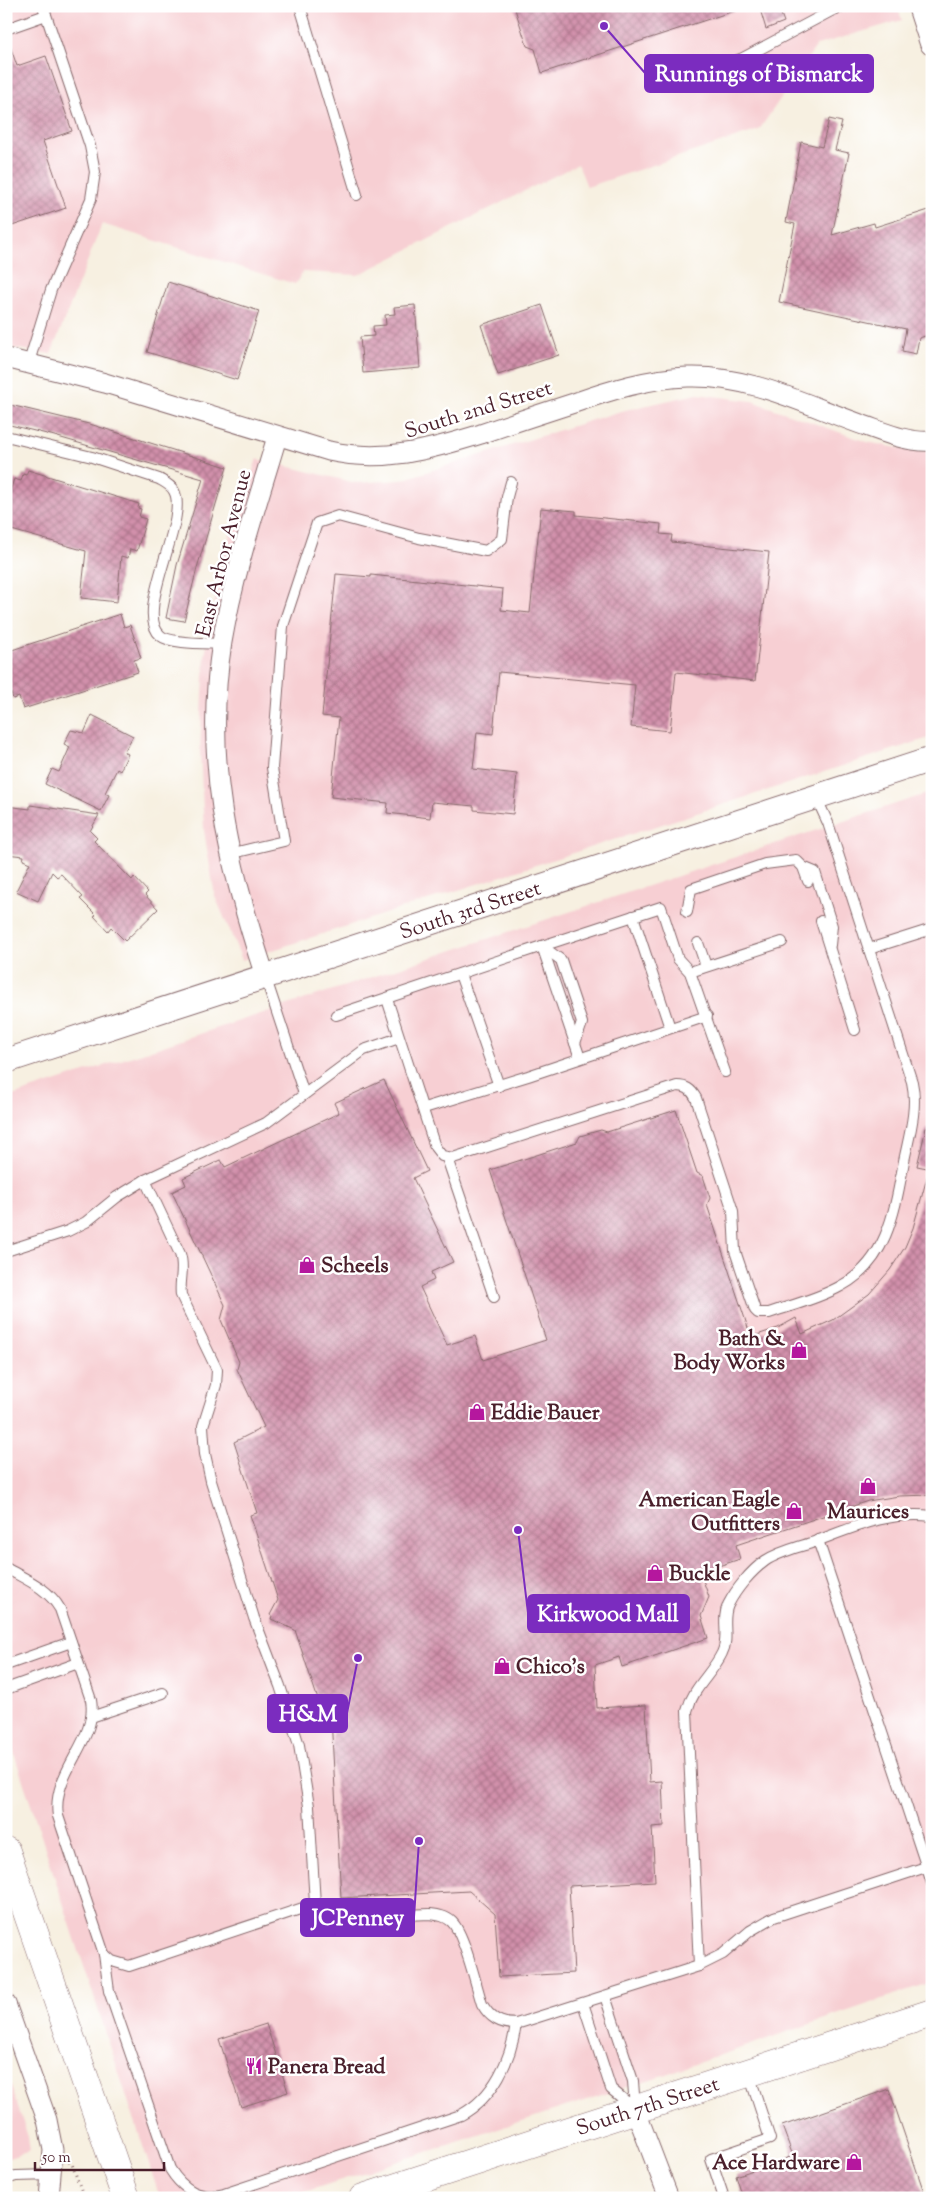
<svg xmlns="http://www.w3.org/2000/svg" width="938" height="2204" viewBox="0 0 938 2204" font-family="'Sorts Mill Goudy',serif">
  <defs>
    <pattern id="building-cross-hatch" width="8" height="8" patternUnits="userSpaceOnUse" patternTransform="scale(1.25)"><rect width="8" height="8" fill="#d190ab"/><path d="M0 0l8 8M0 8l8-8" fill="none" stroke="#ac758b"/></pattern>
  </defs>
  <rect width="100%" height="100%" fill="#fff"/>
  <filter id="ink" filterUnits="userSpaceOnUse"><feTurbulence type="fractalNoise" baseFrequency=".02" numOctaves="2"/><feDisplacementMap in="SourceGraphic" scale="10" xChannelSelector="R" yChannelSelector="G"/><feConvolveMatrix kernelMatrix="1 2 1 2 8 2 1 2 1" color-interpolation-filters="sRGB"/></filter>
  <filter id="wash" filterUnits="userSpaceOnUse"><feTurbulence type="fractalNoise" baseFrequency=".0096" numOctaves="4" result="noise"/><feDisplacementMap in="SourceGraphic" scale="20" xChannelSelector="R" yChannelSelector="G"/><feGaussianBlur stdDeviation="1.12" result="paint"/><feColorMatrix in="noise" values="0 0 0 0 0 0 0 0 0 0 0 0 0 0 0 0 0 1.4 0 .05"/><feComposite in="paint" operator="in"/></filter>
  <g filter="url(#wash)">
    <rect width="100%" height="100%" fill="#f7f0e1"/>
    <g fill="#f7cfd3">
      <polygon points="6,6 897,6 902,20 817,45 759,130 587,187 578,164 358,275 303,272 295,284 102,224 51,354 6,347"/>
      <polygon points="697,394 752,401 867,442 913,451 932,451 932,737 242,960 215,896 204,831 200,750 205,656 223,555 257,459 356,483 401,480 621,411"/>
      <polygon points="932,792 932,1982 660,2076 286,2198 160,2198 6,1729 6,1098"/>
      <polygon points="6,2072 28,2137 30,2151 6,2159"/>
    </g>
    <g id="blocks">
      <g fill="url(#building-cross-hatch)">
        <polygon points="514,6 740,6 740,9 542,73 535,49 527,46"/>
        <polygon points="759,6 778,6 784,22 766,29"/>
        <polygon points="8,40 17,66 46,56 72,131 43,141 66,208 6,228 6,41"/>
        <polygon points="829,119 842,122 835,150 849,153 832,235 874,223 875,227 932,209 932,334 919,338 916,354 902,351 906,329 779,302 795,224 786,222 801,142 822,147"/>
        <polygon points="168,282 259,311 237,380 147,352"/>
        <polygon points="415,305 420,368 363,373 360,337 374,336 373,326 386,325 385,315 395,314 394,307"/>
        <polygon points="542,305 559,355 498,375 481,325"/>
        <polygon points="6,404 93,425 227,467 197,568 184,621 166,618 177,565 203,479 51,435 6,424"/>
        <polygon points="28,470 139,504 138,508 141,509 139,517 146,519 137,551 130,549 128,558 121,556 117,602 81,598 86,551 8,529 10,525 7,524 10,515 6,514 6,504 14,479 21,481 23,474 26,475"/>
        <polygon points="541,508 576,511 576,515 661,524 660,534 672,535 671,542 769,552 755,681 676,672 670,731 631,727 635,685 499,672 493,734 477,732 473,769 517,774 513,814 474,810 474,806 432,802 430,818 387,813 388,803 331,797 339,718 322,716 336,574 371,577 371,575 503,589 501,610 530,613"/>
        <polygon points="120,614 124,627 130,625 141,658 134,660 138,672 23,709 19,697 13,699 6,678 6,652"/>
        <polygon points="92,715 133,736 124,752 128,754 120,771 117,769 105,793 109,795 101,811 45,784 52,769 59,772 70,747 64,744 71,730 84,733"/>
        <polygon points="30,805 99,815 90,831 97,838 94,841 132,880 134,877 148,892 145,895 158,909 125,941 111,927 108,931 94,916 96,915 80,899 83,897 61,874 57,877 52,872 38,901 16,891 30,863 23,860 24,856 6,854 6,806 30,809"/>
        <polygon points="384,1080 427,1171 413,1178 453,1262 431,1272 434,1280 420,1287 447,1345 475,1336 483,1360 546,1340 490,1170 577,1142 580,1136 601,1130 607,1132 676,1110 697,1173 703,1176 710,1198 707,1205 751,1337 778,1328 796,1318 802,1334 833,1320 869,1294 890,1270 905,1247 913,1228 928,1174 932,1175 932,1495 899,1496 868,1501 736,1545 740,1559 700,1572 709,1597 701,1616 708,1638 622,1667 619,1657 595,1665 597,1708 646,1705 650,1782 662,1781 664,1826 652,1827 655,1881 569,1886 574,1973 499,1977 495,1914 469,1891 341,1898 331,1717 324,1718 295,1630 271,1619 272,1616 270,1615 278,1600 250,1515 257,1513 234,1442 264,1427 237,1369 239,1362 221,1320 225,1305 172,1192 186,1185 183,1178 221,1160 225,1167 339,1113 334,1103"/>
        <polygon points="926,1128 932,1128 932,1169 917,1166"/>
        <polygon points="266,2024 288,2092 241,2107 219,2039"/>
        <polygon points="889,2089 926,2198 743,2198 736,2176 793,2156 782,2126"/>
      </g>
    </g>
  </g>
  <g filter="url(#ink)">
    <use href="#blocks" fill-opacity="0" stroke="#87686b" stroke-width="1"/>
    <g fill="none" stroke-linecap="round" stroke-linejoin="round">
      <g stroke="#87686b" stroke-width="12">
        <g id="service">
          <polyline points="300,6 357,195"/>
          <polyline points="6,29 46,15"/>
          <polyline points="675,83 741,59 833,10 844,6"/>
          <polyline points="29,362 51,290 91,199 95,172 90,146 43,6"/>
          <path d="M6 436 92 457 159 479C164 482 171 485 174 491 190 519 132 613 161 636 171 644 208 643 222 644"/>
          <polyline points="229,854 284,841 272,768 283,626 317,523 338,516 419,538 486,551 502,539 507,497 511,482"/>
          <polyline points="803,867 815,872 832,926 830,945"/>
          <polyline points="687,912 691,889 765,864 796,860 803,867 808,881"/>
          <polyline points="633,916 670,1028"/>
          <polyline points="821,921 855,1030"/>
          <polyline points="698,943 706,966"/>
          <polyline points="869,949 932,929"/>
          <polyline points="690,972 782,942"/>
          <polyline points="460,974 499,1086"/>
          <polyline points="265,976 304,1094"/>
          <path d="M387 999 435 1147 442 1156 453 1158 677 1086C686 1086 691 1089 696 1098L733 1211 735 1251 755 1310 758 1313H769C793 1305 820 1298 841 1286 888 1261 895 1209 904 1161 909 1136 918 1108 912 1082L828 823 816 797"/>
          <polyline points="336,1015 542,946 561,960 582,1023 575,1043"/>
          <polyline points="580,1058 542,946 661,907 678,959 690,972 725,1072"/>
          <polyline points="424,1108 528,1076 707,1016"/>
          <polyline points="447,1158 494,1297"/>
          <path d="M145 1180 180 1254C185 1268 179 1281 181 1295L217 1370 216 1385 203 1426 205 1454 211 1481 254 1618 280 1686 299 1745 309 1806 315 1904 322 1915 334 1918 430 1914C438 1915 446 1916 452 1922 464 1933 476 1985 482 2004 490 2018 500 2024 516 2024"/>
          <polyline points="6,1251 68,1231 86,1222 117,1197 145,1180 266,1123 364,1050 399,1038"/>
          <polyline points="818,1540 932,1883"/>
          <path d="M6 1568C27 1580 48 1588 60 1609L91 1700C98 1741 51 1772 58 1816L104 1954 109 1991 170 2169C183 2190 200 2200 224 2194L461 2115C494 2097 511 2060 516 2024L699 1966 723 1954 750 1931 774 1917 932 1865"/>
          <polyline points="6,1665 71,1642"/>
          <polyline points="6,1689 78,1663"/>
          <polyline points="91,1717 163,1693"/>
          <polyline points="104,1954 112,1961 129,1966 315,1904"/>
          <path d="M699 1966 687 1711C693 1687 712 1674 722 1653 730 1638 721 1620 728 1605 736 1589 751 1571 765 1561 778 1552 796 1548 811 1543 850 1529 889 1510 932 1516"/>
          <polyline points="605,1996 633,2081 635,2108"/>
          <polyline points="583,2003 611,2089 633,2107"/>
          <polyline points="6,2179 16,2176 51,2175"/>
          <polyline points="724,2198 711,2159 770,2139 749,2074"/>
        </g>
      </g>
      <g stroke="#87686b" stroke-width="21">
        <g id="minor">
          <path d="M6 358 105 383 329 451C382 463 430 450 481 434 512 423 543 413 574 403 611 390 649 378 688 377 751 375 808 406 866 426 886 433 909 443 932 441"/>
          <path d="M265 976C228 863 203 762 222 642 234 572 257 504 277 437"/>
          <polyline points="6,2004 47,2120 53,2150 49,2198"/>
          <polyline points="635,2109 669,2198"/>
        </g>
      </g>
      <g stroke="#87686b" stroke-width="26">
        <g id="tertiary">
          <polyline points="920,6 932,43"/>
          <path id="s1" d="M6 1061 932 759"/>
        </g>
      </g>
      <g stroke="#87686b" stroke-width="29">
        <g id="primary">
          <polyline points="6,1851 126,2198"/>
          <path id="s2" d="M363 2198 932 2013"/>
        </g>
      </g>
      <polyline stroke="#87686b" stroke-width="3" stroke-dasharray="1 4" stroke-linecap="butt" points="69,2162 72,2164 84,2198"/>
      <use href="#service" stroke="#fff" stroke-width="10"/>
      <use href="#minor" stroke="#fff" stroke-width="19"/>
      <use href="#tertiary" stroke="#fff" stroke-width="24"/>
      <use href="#primary" stroke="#fff" stroke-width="28"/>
    </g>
  </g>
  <defs>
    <g id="shop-bare" transform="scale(1.35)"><path d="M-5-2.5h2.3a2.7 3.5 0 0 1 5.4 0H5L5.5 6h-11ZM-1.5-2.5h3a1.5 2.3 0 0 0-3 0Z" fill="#b5179e" stroke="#fff" stroke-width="2.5" paint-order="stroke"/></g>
    <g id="restaurant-bare" transform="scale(1.35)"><path d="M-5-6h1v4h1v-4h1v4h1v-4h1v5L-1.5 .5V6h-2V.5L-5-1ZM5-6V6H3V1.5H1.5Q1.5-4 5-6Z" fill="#b5179e" stroke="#fff" stroke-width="2.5" paint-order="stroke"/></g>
  </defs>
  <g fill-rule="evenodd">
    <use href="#shop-bare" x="307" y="1265"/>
    <use href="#shop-bare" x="799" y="1350"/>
    <use href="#shop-bare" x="477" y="1412"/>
    <use href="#shop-bare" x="868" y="1486"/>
    <use href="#shop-bare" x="794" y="1511"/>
    <use href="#shop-bare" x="655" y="1573"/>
    <use href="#shop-bare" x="502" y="1666"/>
    <use href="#restaurant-bare" x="254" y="2066"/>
    <use href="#shop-bare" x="854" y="2162"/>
  </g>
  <g text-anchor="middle" stroke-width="5" stroke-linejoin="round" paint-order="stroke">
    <g font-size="21" fill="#4a1f2b" stroke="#fff">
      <text transform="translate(478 409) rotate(-17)" y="7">South 2nd Street</text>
      <text transform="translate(223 553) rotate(-76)" y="7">East Arbor Avenue</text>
      <text dy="7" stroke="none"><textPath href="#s1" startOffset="488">South 3rd Street</textPath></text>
      <text dy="7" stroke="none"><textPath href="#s2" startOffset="299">South 7th Street</textPath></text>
    </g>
    <g font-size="21" font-weight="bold" fill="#4a1f2b" stroke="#fff" text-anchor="start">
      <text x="321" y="1272">Scheels</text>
      <text x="785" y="1345" text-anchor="end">Bath &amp;<tspan x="785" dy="24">Body Works</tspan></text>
      <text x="491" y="1419">Eddie Bauer</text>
      <text x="780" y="1506" text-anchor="end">American Eagle<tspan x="780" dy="24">Outfitters</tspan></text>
      <text x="868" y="1518" text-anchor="middle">Maurices</text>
      <text x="669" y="1580">Buckle</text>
      <text x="516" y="1673">Chico's</text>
      <text x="268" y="2073">Panera Bread</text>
      <text x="840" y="2169" text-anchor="end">Ace Hardware</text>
    </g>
  </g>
  <path fill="none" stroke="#7b2cbf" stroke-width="2" d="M604 26L645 73M518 1530L528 1613M358 1658L347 1713M419 1841L414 1917"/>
  <g fill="#7b2cbf" stroke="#fff" stroke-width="2">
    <circle cx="604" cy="26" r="5"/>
    <circle cx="518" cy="1530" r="5"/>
    <circle cx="358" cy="1658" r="5"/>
    <circle cx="419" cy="1841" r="5"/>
  </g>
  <g fill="#7b2cbf" stroke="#7b2cbf" stroke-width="2">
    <rect x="645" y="55" width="228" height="37" rx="5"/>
    <rect x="528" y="1595" width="161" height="37" rx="5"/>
    <rect x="268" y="1695" width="79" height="37" rx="5"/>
    <rect x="301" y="1899" width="113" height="37" rx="5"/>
  </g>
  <g font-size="22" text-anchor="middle" font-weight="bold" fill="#fff">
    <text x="759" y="81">Runnings of Bismarck</text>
    <text x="608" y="1621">Kirkwood Mall</text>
    <text x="308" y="1721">H&amp;M</text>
    <text x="358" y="1925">JCPenney</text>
  </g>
  <rect width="938" height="2204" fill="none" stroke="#fff" stroke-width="25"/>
  <path d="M35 2162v8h129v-8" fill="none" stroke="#4a1f2b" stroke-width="2.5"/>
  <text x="42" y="2162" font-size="15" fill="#4a1f2b" stroke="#ffffff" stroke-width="4" paint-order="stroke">50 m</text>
</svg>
